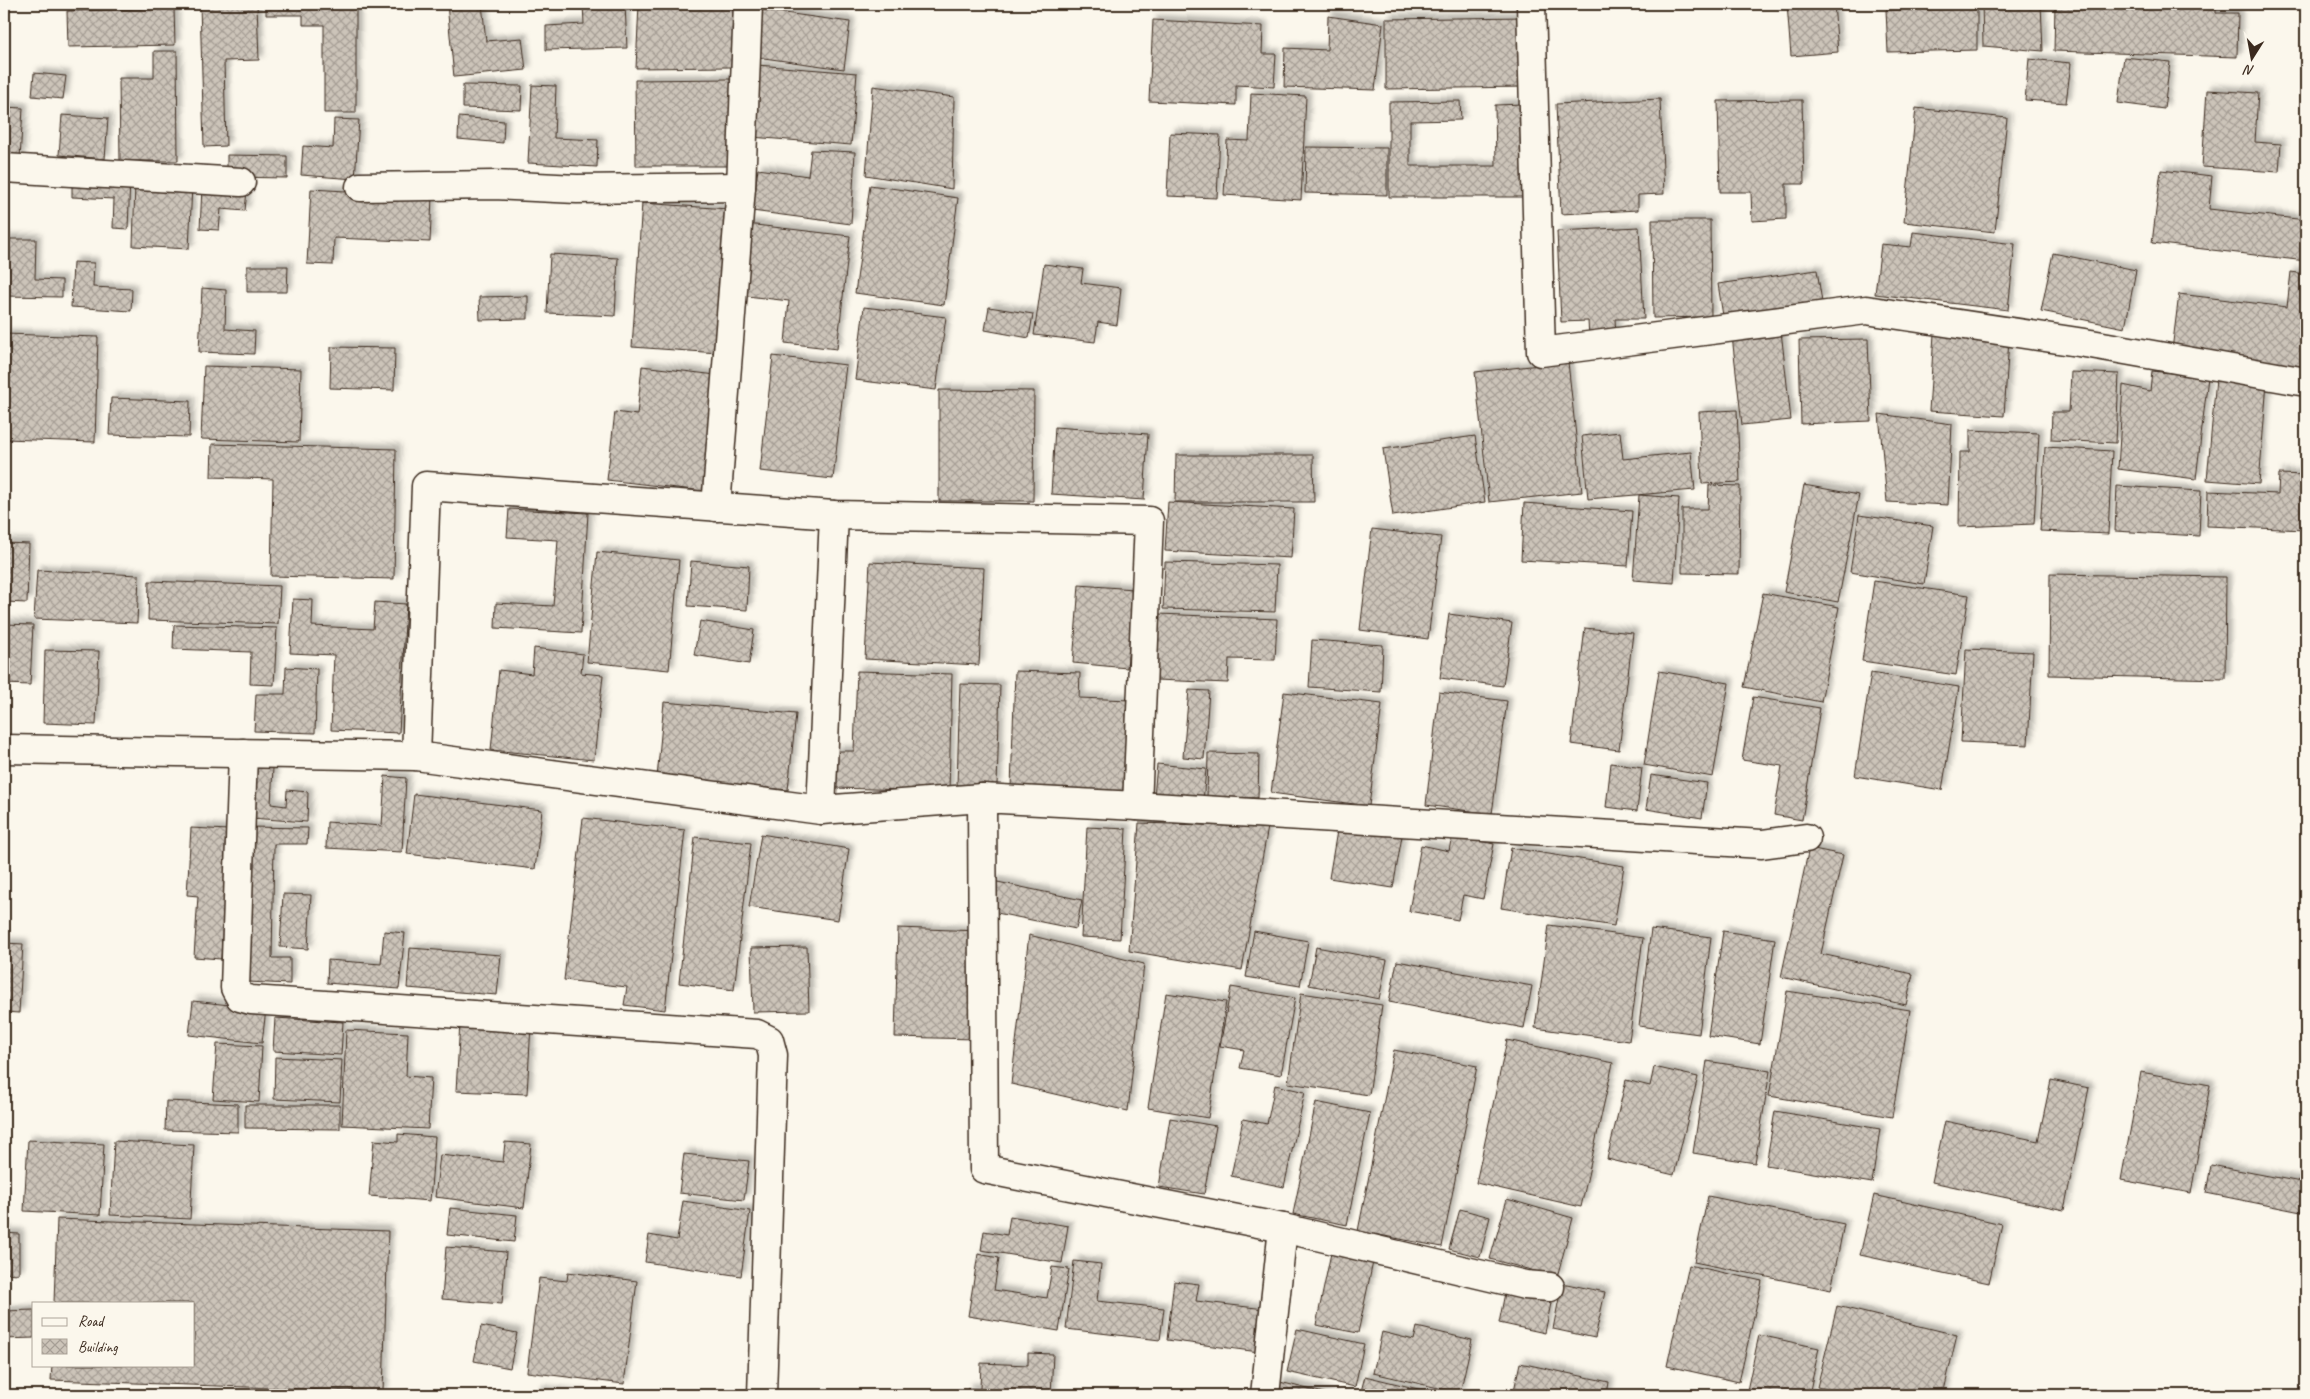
<svg xmlns="http://www.w3.org/2000/svg" width="2310" height="1399" viewBox="0 0 2310 1399" font-family="Caveat,sans-serif">
  <defs>
    <pattern id="building-cross-hatch" width="8" height="8" patternUnits="userSpaceOnUse" patternTransform="scale(1.25)"><rect width="8" height="8" fill="#ccc4b9"/><path d="M0 0l8 8M0 8l8-8" fill="none" stroke="#a79f96"/></pattern>
    <filter id="shadow"><feDropShadow dx="4.5" dy="-4.5" stdDeviation="2.5" flood-color="#0004"/></filter>
  </defs>
  <rect width="100%" height="100%" fill="#fbf7ec"/>
  <filter id="ink" filterUnits="userSpaceOnUse"><feTurbulence type="fractalNoise" baseFrequency=".02" numOctaves="2"/><feDisplacementMap in="SourceGraphic" scale="10" xChannelSelector="R" yChannelSelector="G"/><feConvolveMatrix kernelMatrix="1 2 1 2 8 2 1 2 1" color-interpolation-filters="sRGB"/></filter>
  <g filter="url(#ink)">
    <g fill="url(#building-cross-hatch)" stroke="#3b2a1e" filter="url(#shadow)">
      <polygon points="200,4 257,4 259,60 224,61 226,146 204,147"/>
      <polygon points="266,4 356,4 356,113 324,113 324,25 303,25 303,15 266,15"/>
      <polygon points="447,4 482,4 486,41 522,38 526,70 454,77"/>
      <polygon points="583,4 625,4 627,48 546,50 546,26 584,24"/>
      <polygon points="639,4 737,4 731,67 636,68"/>
      <polygon points="1787,4 1834,4 1838,52 1791,56"/>
      <polygon points="1982,4 2041,4 2043,51 1983,46"/>
      <polygon points="2055,4 2216,4 2216,13 2238,13 2237,57 2054,51"/>
      <polygon points="174,8 175,45 68,47 67,11"/>
      <polygon points="1977,8 1977,50 1888,52 1886,10"/>
      <polygon points="756,9 850,22 844,69 749,56"/>
      <polygon points="1328,16 1383,24 1375,90 1284,87 1285,48 1327,50"/>
      <polygon points="1526,17 1526,87 1386,89 1386,19"/>
      <polygon points="1153,20 1263,26 1262,54 1276,54 1274,87 1236,85 1236,105 1149,101"/>
      <polygon points="154,51 177,51 178,161 120,161 119,78 154,78"/>
      <polygon points="2124,57 2170,62 2164,109 2118,103"/>
      <polygon points="2029,59 2071,63 2066,103 2025,100"/>
      <polygon points="757,65 857,73 851,145 751,137"/>
      <polygon points="34,73 66,76 63,99 32,96"/>
      <polygon points="731,79 732,166 636,166 635,80"/>
      <polygon points="463,85 522,86 521,110 463,108"/>
      <polygon points="532,85 556,86 554,138 598,140 597,167 528,163"/>
      <polygon points="873,86 954,97 952,189 866,175"/>
      <polygon points="2207,90 2258,93 2255,142 2281,144 2279,172 2202,167"/>
      <polygon points="1251,93 1306,96 1301,200 1224,195 1227,140 1249,141"/>
      <polygon points="1660,99 1664,194 1638,195 1638,210 1561,214 1556,104"/>
      <polygon points="1802,100 1804,184 1786,184 1786,219 1752,221 1751,192 1720,192 1718,101"/>
      <polygon points="1460,101 1461,120 1410,121 1410,166 1496,166 1495,105 1523,104 1526,197 1389,197 1389,102"/>
      <polygon points="4,107 23,108 20,159 4,158"/>
      <polygon points="1916,108 2007,118 1995,232 1904,222"/>
      <polygon points="62,115 108,118 105,159 59,155"/>
      <polygon points="459,117 504,121 503,143 458,139"/>
      <polygon points="334,119 359,120 355,179 301,175 303,146 333,148"/>
      <polygon points="1170,133 1220,135 1217,198 1167,196"/>
      <polygon points="1306,147 1387,148 1387,195 1305,193"/>
      <polygon points="811,150 855,152 851,224 752,211 758,169 808,176"/>
      <polygon points="227,155 287,156 287,178 227,177"/>
      <polygon points="2161,170 2212,176 2209,209 2306,220 2306,261 2152,243"/>
      <polygon points="72,177 130,179 128,229 113,228 114,199 72,197"/>
      <polygon points="135,183 192,185 189,249 133,246"/>
      <polygon points="870,185 958,198 944,305 855,293"/>
      <polygon points="202,187 247,190 245,211 221,209 219,230 200,229"/>
      <polygon points="311,189 432,196 430,242 334,238 333,265 307,264"/>
      <polygon points="642,203 728,209 718,353 632,347"/>
      <polygon points="1652,220 1710,220 1711,317 1653,318"/>
      <polygon points="747,224 850,236 837,349 785,343 789,301 739,295"/>
      <polygon points="1639,227 1644,319 1615,319 1616,336 1589,337 1588,321 1561,322 1557,231"/>
      <polygon points="1913,232 2015,244 2008,310 1875,294 1881,244 1911,247"/>
      <polygon points="4,239 36,239 35,279 62,280 62,297 4,296"/>
      <polygon points="2053,253 2136,270 2125,328 2041,311"/>
      <polygon points="550,254 618,258 615,316 547,313"/>
      <polygon points="73,262 94,263 93,287 132,289 131,311 71,307"/>
      <polygon points="1044,264 1083,269 1081,283 1121,288 1117,325 1098,322 1095,342 1034,335"/>
      <polygon points="247,266 288,266 287,292 247,292"/>
      <polygon points="1817,270 1822,302 1723,316 1718,284"/>
      <polygon points="2291,272 2306,274 2306,367 2172,350 2179,294 2287,307"/>
      <polygon points="202,288 226,290 225,329 255,331 254,354 199,352"/>
      <polygon points="528,296 528,319 480,320 479,297"/>
      <polygon points="864,307 946,317 936,390 855,380"/>
      <polygon points="989,307 1033,314 1029,338 985,330"/>
      <polygon points="1781,331 1791,420 1742,425 1732,336"/>
      <polygon points="4,334 98,337 95,442 4,439"/>
      <polygon points="1934,334 2009,339 2004,416 1929,411"/>
      <polygon points="1868,339 1871,421 1801,424 1799,340"/>
      <polygon points="331,347 395,348 394,390 330,388"/>
      <polygon points="773,356 846,365 833,479 760,471"/>
      <polygon points="1568,362 1582,492 1489,502 1475,372"/>
      <polygon points="204,366 301,369 299,442 201,439"/>
      <polygon points="642,366 716,375 703,491 607,480 615,412 637,415"/>
      <polygon points="2152,371 2208,377 2196,479 2118,469 2123,385 2150,391"/>
      <polygon points="2071,372 2119,374 2116,443 2051,440 2052,412 2069,412"/>
      <polygon points="2216,378 2267,382 2259,484 2207,480"/>
      <polygon points="939,390 1034,391 1033,501 939,501"/>
      <polygon points="111,398 190,401 189,437 109,435"/>
      <polygon points="1737,410 1740,482 1702,484 1699,412"/>
      <polygon points="1879,414 1952,424 1948,505 1887,502"/>
      <polygon points="1055,427 1148,434 1144,500 1051,494"/>
      <polygon points="1970,430 2039,433 2034,524 1959,527 1960,452 1970,452"/>
      <polygon points="1620,432 1623,459 1691,452 1695,490 1588,499 1582,436"/>
      <polygon points="1475,436 1485,502 1393,516 1383,449"/>
      <polygon points="212,444 396,449 394,579 271,576 273,479 211,477"/>
      <polygon points="2045,447 2112,451 2108,534 2040,531"/>
      <polygon points="1176,455 1313,455 1314,502 1175,502"/>
      <polygon points="2279,474 2306,475 2306,530 2207,526 2208,491 2278,494"/>
      <polygon points="1709,485 1740,486 1739,574 1682,573 1682,509 1708,509"/>
      <polygon points="1804,485 1859,495 1838,602 1784,592"/>
      <polygon points="2117,486 2201,491 2199,536 2115,531"/>
      <polygon points="1639,495 1679,498 1674,583 1633,580"/>
      <polygon points="1168,502 1294,509 1291,558 1165,551"/>
      <polygon points="1524,503 1632,511 1628,566 1521,560"/>
      <polygon points="509,509 588,513 581,633 495,628 496,603 553,606 558,540 507,537"/>
      <polygon points="1859,515 1933,526 1924,584 1850,572"/>
      <polygon points="1372,529 1441,537 1428,639 1360,630"/>
      <polygon points="4,543 29,544 27,603 4,602"/>
      <polygon points="597,552 679,560 669,670 587,662"/>
      <polygon points="691,561 749,566 747,610 688,606"/>
      <polygon points="870,562 984,568 979,665 865,659"/>
      <polygon points="1165,562 1277,565 1275,612 1163,609"/>
      <polygon points="37,570 139,575 137,623 34,619"/>
      <polygon points="2050,574 2226,577 2225,679 2049,675"/>
      <polygon points="149,581 280,586 278,624 148,620"/>
      <polygon points="1874,581 1969,595 1956,675 1862,661"/>
      <polygon points="1079,585 1134,589 1127,668 1073,663"/>
      <polygon points="1763,593 1839,607 1821,702 1744,687"/>
      <polygon points="293,599 313,600 312,626 373,629 375,602 406,604 399,733 331,730 334,655 290,653"/>
      <polygon points="1159,614 1277,619 1275,660 1229,659 1228,683 1156,680"/>
      <polygon points="1449,614 1512,623 1503,686 1440,678"/>
      <polygon points="700,621 754,630 749,664 694,655"/>
      <polygon points="4,624 33,625 30,685 4,684"/>
      <polygon points="174,625 277,628 274,685 250,684 251,652 173,649"/>
      <polygon points="1585,628 1633,633 1619,750 1571,744"/>
      <polygon points="1312,640 1383,645 1381,692 1309,687"/>
      <polygon points="534,648 583,654 581,673 603,675 594,760 491,750 499,670 532,674"/>
      <polygon points="1966,649 2033,652 2028,745 1961,742"/>
      <polygon points="45,650 99,651 96,725 43,723"/>
      <polygon points="286,667 317,669 315,733 254,731 256,694 285,694"/>
      <polygon points="857,671 952,674 949,791 834,788 835,751 854,751"/>
      <polygon points="1015,671 1080,673 1079,698 1130,700 1126,793 1011,788"/>
      <polygon points="1659,671 1729,683 1713,777 1644,765"/>
      <polygon points="1871,673 1959,687 1942,790 1855,776"/>
      <polygon points="960,684 1000,685 997,786 957,785"/>
      <polygon points="1189,690 1209,691 1204,759 1183,757"/>
      <polygon points="1284,692 1382,704 1369,806 1271,793"/>
      <polygon points="1439,692 1507,701 1492,814 1426,805"/>
      <polygon points="1753,697 1820,708 1802,820 1774,815 1782,766 1742,760"/>
      <polygon points="664,702 796,714 788,790 657,778"/>
      <polygon points="1208,753 1259,754 1258,798 1207,797"/>
      <polygon points="1611,763 1642,768 1637,811 1606,807"/>
      <polygon points="1157,764 1206,769 1203,802 1154,797"/>
      <polygon points="253,766 273,768 271,804 286,806 287,790 308,792 307,822 250,818"/>
      <polygon points="1651,775 1707,783 1702,818 1646,809"/>
      <polygon points="385,776 406,778 402,852 326,848 327,822 382,826"/>
      <polygon points="414,794 542,810 535,869 407,854"/>
      <polygon points="583,818 685,830 665,1010 624,1005 627,987 564,980"/>
      <polygon points="1139,823 1268,827 1242,970 1129,951"/>
      <polygon points="1338,825 1402,836 1393,888 1329,878"/>
      <polygon points="249,827 308,828 307,844 274,844 272,958 290,958 290,984 247,982"/>
      <polygon points="1087,827 1126,829 1120,939 1081,937"/>
      <polygon points="191,828 228,830 221,959 194,957 198,896 187,895"/>
      <polygon points="761,834 849,849 838,920 749,907"/>
      <polygon points="1452,835 1494,844 1483,899 1463,895 1458,920 1409,911 1421,845 1449,851"/>
      <polygon points="695,837 751,843 734,990 679,983"/>
      <polygon points="1511,848 1624,866 1614,926 1501,908"/>
      <polygon points="1809,848 1843,855 1821,954 1913,974 1906,1005 1781,977"/>
      <polygon points="993,881 1082,900 1076,929 987,911"/>
      <polygon points="283,894 311,895 308,949 280,947"/>
      <polygon points="1549,925 1643,938 1629,1041 1535,1028"/>
      <polygon points="898,928 979,931 975,1039 895,1037"/>
      <polygon points="1651,929 1711,937 1699,1034 1639,1026"/>
      <polygon points="384,931 405,933 399,989 327,983 328,960 381,964"/>
      <polygon points="1254,931 1308,941 1300,986 1246,977"/>
      <polygon points="1723,931 1775,939 1760,1044 1708,1036"/>
      <polygon points="1029,935 1144,964 1128,1111 1011,1084"/>
      <polygon points="4,943 23,944 19,1013 4,1012"/>
      <polygon points="807,947 809,1011 753,1012 751,948"/>
      <polygon points="1316,947 1387,960 1379,999 1309,985"/>
      <polygon points="410,948 501,955 497,995 407,988"/>
      <polygon points="1397,961 1532,986 1524,1028 1389,1002"/>
      <polygon points="1231,987 1295,998 1281,1075 1240,1068 1244,1050 1220,1046"/>
      <polygon points="1787,991 1910,1010 1892,1117 1769,1096"/>
      <polygon points="1166,993 1226,1002 1208,1118 1148,1108"/>
      <polygon points="1301,993 1382,1005 1369,1095 1288,1083"/>
      <polygon points="193,1001 266,1009 262,1043 189,1035"/>
      <polygon points="275,1018 343,1022 341,1055 273,1051"/>
      <polygon points="460,1022 531,1025 527,1094 456,1091"/>
      <polygon points="346,1030 408,1033 406,1076 431,1078 428,1129 342,1125"/>
      <polygon points="1507,1040 1613,1063 1581,1207 1476,1183"/>
      <polygon points="217,1044 262,1046 259,1102 213,1099"/>
      <polygon points="1394,1050 1477,1066 1442,1247 1358,1231"/>
      <polygon points="275,1057 342,1060 340,1102 274,1099"/>
      <polygon points="1707,1061 1770,1071 1755,1163 1693,1153"/>
      <polygon points="1654,1067 1698,1077 1674,1175 1607,1159 1626,1080 1650,1086"/>
      <polygon points="2141,1072 2210,1085 2191,1193 2121,1180"/>
      <polygon points="2051,1080 2089,1088 2064,1210 1932,1182 1945,1121 2038,1141"/>
      <polygon points="1275,1085 1305,1092 1284,1187 1231,1176 1243,1119 1267,1124"/>
      <polygon points="166,1101 238,1104 238,1132 165,1130"/>
      <polygon points="1316,1102 1370,1113 1347,1225 1293,1214"/>
      <polygon points="245,1105 340,1105 340,1129 245,1128"/>
      <polygon points="1775,1111 1880,1129 1872,1183 1766,1165"/>
      <polygon points="1170,1118 1216,1126 1204,1194 1159,1187"/>
      <polygon points="398,1134 435,1137 430,1201 369,1196 374,1140 398,1142"/>
      <polygon points="28,1140 104,1144 100,1215 24,1211"/>
      <polygon points="114,1141 194,1145 190,1219 110,1215"/>
      <polygon points="505,1142 531,1144 524,1208 435,1197 440,1155 503,1162"/>
      <polygon points="684,1154 749,1161 744,1200 679,1193"/>
      <polygon points="2211,1165 2306,1183 2306,1213 2206,1193"/>
      <polygon points="1874,1195 2002,1224 1989,1283 1860,1255"/>
      <polygon points="1708,1196 1844,1224 1831,1290 1694,1262"/>
      <polygon points="1507,1199 1573,1218 1557,1277 1490,1259"/>
      <polygon points="683,1201 750,1211 741,1276 645,1262 649,1235 677,1240"/>
      <polygon points="450,1208 517,1215 514,1242 447,1235"/>
      <polygon points="1460,1209 1490,1217 1480,1257 1449,1249"/>
      <polygon points="1010,1216 1068,1226 1062,1263 981,1250 984,1231 1007,1235"/>
      <polygon points="57,1219 388,1231 383,1392 51,1380 52,1365 194,1365 194,1303 54,1303"/>
      <polygon points="4,1233 19,1234 19,1274 4,1273"/>
      <polygon points="446,1247 506,1252 502,1304 442,1299"/>
      <polygon points="1331,1253 1373,1262 1358,1333 1316,1325"/>
      <polygon points="978,1254 999,1258 994,1290 1047,1298 1052,1267 1069,1269 1059,1331 968,1316"/>
      <polygon points="1074,1261 1101,1264 1097,1301 1164,1308 1160,1340 1066,1329"/>
      <polygon points="1689,1265 1762,1281 1739,1382 1667,1366"/>
      <polygon points="568,1272 637,1281 624,1384 527,1372 539,1278 567,1281"/>
      <polygon points="1174,1281 1199,1284 1196,1301 1265,1309 1259,1352 1167,1340"/>
      <polygon points="1562,1283 1605,1292 1595,1338 1553,1329"/>
      <polygon points="1505,1293 1551,1303 1545,1333 1499,1323"/>
      <polygon points="1837,1306 1957,1335 1943,1395 1853,1395 1817,1387"/>
      <polygon points="34,1310 34,1338 4,1339 4,1311"/>
      <polygon points="481,1326 517,1333 510,1368 474,1361"/>
      <polygon points="1417,1327 1472,1340 1460,1393 1373,1373 1382,1332 1414,1340"/>
      <polygon points="1297,1329 1364,1344 1355,1387 1287,1372"/>
      <polygon points="1759,1335 1819,1348 1809,1395 1746,1395"/>
      <polygon points="1028,1353 1053,1354 1051,1395 967,1395 968,1388 980,1389 981,1363 1028,1365"/>
      <polygon points="1520,1363 1609,1382 1607,1395 1513,1395"/>
      <polygon points="1365,1376 1443,1395 1360,1395"/>
      <polygon points="1280,1382 1332,1395 1277,1395"/>
      <polygon points="537,1390 583,1395 536,1395"/>
    </g>
    <g fill="none" stroke-linecap="round" stroke-linejoin="round">
      <g stroke="#3b2a1e" stroke-width="31">
        <g id="minor">
          <polyline points="1531,4 1541,352 1866,310 2091,344 2306,382"/>
          <polyline points="4,168 241,182"/>
          <polyline points="360,187 494,185 577,189 741,187"/>
          <polyline points="716,507 741,187 748,4"/>
          <polyline points="4,749 416,756 426,486 834,515 1149,521 1137,806 982,798 984,1169 1283,1228 1265,1395"/>
          <polyline points="243,753 235,988 240,997 251,1000 757,1034 769,1040 773,1055 762,1395"/>
          <polyline points="416,756 821,810 982,798"/>
          <polyline points="1137,806 1762,844 1806,838"/>
          <polyline points="821,810 834,515"/>
          <polyline points="1283,1228 1525,1285 1550,1287"/>
        </g>
      </g>
      <use href="#minor" stroke="#fbf7ec" stroke-width="28"/>
    </g>
  </g>
  <rect width="2310" height="1399" fill="none" stroke="#fbf7ec" stroke-width="20"/>
  <rect x="10" y="10" width="2290" height="1379" fill="none" stroke="#3b2a1e" stroke-width="2" filter="url(#ink)"/>
  <rect x="32" y="1302" width="162" height="65" fill="#fbf7ec" stroke="#aea59a"/>
  <rect x="42" y="1318" width="25" height="8" fill="#fbf7ec" stroke="#aea59a"/>
  <text x="78" y="1326" font-size="15" fill="#3b2a1e">Road</text>
  <rect x="42" y="1339" width="25" height="15" fill="url(#building-cross-hatch)" stroke="#aea59a"/>
  <text x="78" y="1352" font-size="15" fill="#3b2a1e">Building</text>
  <g transform="translate(2252 58) rotate(191)" stroke="#fbf7ec" stroke-width="4" paint-order="stroke">
  <path d="M0-4L9 19L0 12L-9 19Z" fill="#3b2a1e"/>
  <text y="-8" font-size="14" font-weight="bold" text-anchor="middle" fill="#3b2a1e">N</text>
  </g>
</svg>
